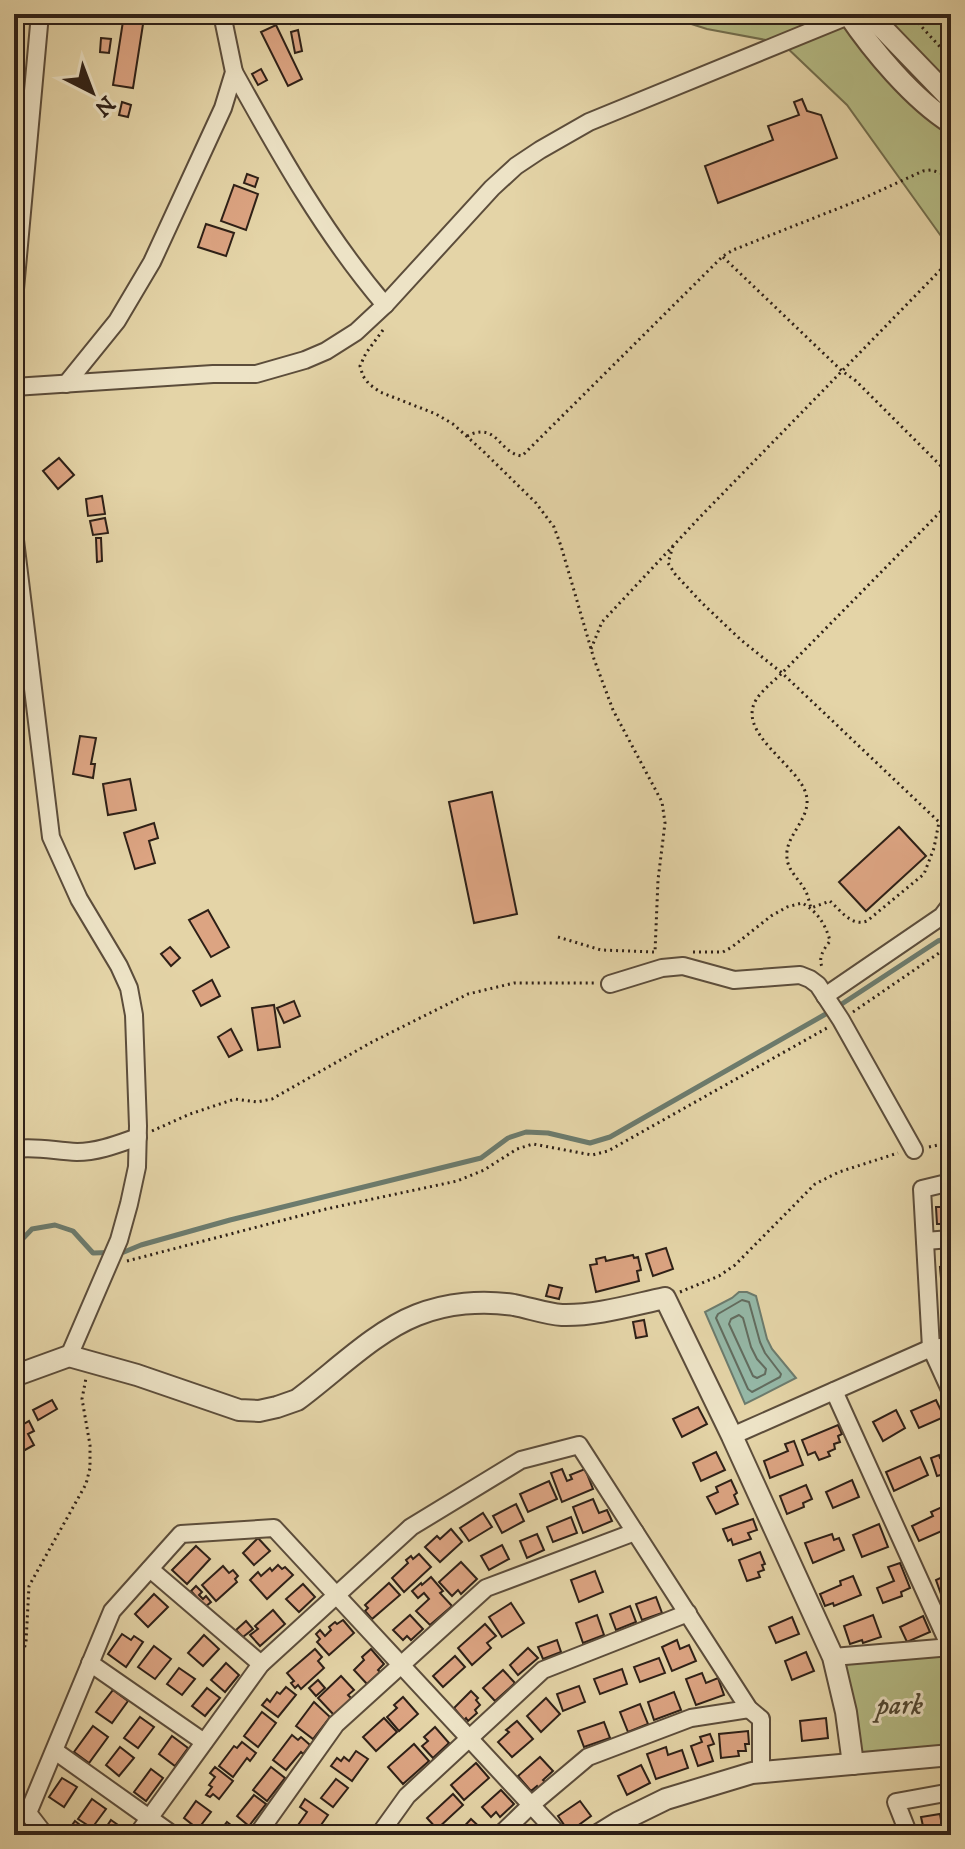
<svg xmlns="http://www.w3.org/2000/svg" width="965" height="1849" viewBox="0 0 965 1849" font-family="'IM FELL DW Pica',serif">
  <rect width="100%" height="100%" fill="#e4d4a7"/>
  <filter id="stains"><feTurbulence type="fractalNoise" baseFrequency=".0025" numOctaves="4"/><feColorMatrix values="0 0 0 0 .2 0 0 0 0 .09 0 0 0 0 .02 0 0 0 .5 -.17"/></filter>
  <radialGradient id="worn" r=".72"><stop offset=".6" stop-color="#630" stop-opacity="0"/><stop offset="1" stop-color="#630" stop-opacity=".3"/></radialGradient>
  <g fill="#b5bc86" stroke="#726e4e" stroke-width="2">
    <polygon points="660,14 951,14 951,250 847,105 782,43 707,29"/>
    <polygon points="951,1652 951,1746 861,1758 840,1663"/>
  </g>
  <polygon fill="#95b8a7" stroke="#6c7b6d" stroke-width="2" points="739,1292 747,1292 756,1296 767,1339 772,1349 796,1378 745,1404 705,1312 732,1298"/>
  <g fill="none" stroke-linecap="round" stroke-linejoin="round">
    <g stroke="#626c5f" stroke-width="2">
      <polygon points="742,1300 749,1302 760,1342 765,1353 781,1374 780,1377 752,1392 748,1389 716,1318 718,1314"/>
      <polygon points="739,1315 743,1318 751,1347 757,1359 766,1369 765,1374 757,1378 753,1376 729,1324 731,1319"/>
    </g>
    <polyline stroke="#6c7b6d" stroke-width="5" points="14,1248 32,1229 55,1225 73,1231 93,1253 124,1252 141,1245 230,1220 481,1158 508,1138 526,1132 548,1133 590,1143 610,1137 831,1011 938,941 951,937"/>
  </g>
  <g fill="#dca482" stroke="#2e2017" stroke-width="2">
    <polygon points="265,14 294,14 290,24 264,17"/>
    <polygon points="124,15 144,18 133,88 113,85"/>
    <polygon points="276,25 302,79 288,86 261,32"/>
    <polygon points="298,30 302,51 295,53 291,32"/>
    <polygon points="101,38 111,39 109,53 100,52"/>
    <polygon points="261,69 267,80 258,85 252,74"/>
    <polygon points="802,99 807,111 821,115 837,158 718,203 705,166 773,140 768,126 799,115 794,102"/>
    <polygon points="122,102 131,105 128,117 119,115"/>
    <polygon points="247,174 258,178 255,187 244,183"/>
    <polygon points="234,185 258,194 246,230 221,221"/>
    <polygon points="206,224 234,233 226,256 198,247"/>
    <polygon points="59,458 74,475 58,489 43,471"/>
    <polygon points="102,496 105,514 88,516 86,499"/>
    <polygon points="105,518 108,533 93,535 90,521"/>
    <polygon points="96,538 101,538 102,561 97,562"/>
    <polygon points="80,736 96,738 91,764 95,764 93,778 73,774"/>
    <polygon points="130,779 136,810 108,815 103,784"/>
    <polygon points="492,792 517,914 474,923 449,802"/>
    <polygon points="154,823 158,838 149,841 155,863 135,869 124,833"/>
    <polygon points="899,827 926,856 866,911 839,882"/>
    <polygon points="208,910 229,947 211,957 189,920"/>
    <polygon points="170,947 180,958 171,966 161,954"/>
    <polygon points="212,980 220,996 201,1006 193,991"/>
    <polygon points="294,1001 300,1016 284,1023 277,1008"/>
    <polygon points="274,1005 280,1047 258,1050 252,1008"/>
    <polygon points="231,1029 242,1050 229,1057 218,1037"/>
    <polygon points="942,1204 951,1204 951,1224 937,1224 936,1207 942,1207"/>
    <polygon points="666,1248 673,1269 653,1276 646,1254"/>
    <polygon points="633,1255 634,1258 638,1257 641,1270 637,1271 639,1281 596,1292 590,1265 597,1264 596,1259 605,1257 606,1261"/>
    <polygon points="951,1266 951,1289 942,1290 940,1267"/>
    <polygon points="549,1285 562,1288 559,1299 546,1296"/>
    <polygon points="944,1313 951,1313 951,1331 946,1331"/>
    <polygon points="644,1320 647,1336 636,1338 633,1322"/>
    <polygon points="52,1400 57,1409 38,1420 33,1410"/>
    <polygon points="936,1400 944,1417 919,1428 911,1411"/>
    <polygon points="698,1407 707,1424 682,1437 673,1419"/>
    <polygon points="896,1410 905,1428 883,1441 873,1422"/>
    <polygon points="29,1421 34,1431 28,1434 34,1445 14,1456 14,1430"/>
    <polygon points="838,1425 842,1434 838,1436 840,1442 834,1444 835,1449 828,1452 830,1456 819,1460 815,1452 808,1455 802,1440"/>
    <polygon points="794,1441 803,1465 770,1478 764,1461 788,1451 785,1444"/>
    <polygon points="716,1452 725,1470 701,1481 693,1463"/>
    <polygon points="939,1455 940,1458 951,1455 951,1472 937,1476 931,1458"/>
    <polygon points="920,1457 928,1475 894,1491 886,1472"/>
    <polygon points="562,1469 567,1481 572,1479 570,1475 585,1469 593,1489 562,1502 551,1473"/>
    <polygon points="731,1480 737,1493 734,1495 738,1504 716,1514 707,1497 718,1492 716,1487"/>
    <polygon points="852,1480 859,1497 833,1508 826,1492"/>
    <polygon points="549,1481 557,1499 528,1512 520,1494"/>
    <polygon points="806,1485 812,1499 803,1503 804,1507 787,1514 780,1496"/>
    <polygon points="593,1499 599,1513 607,1510 612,1521 583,1533 573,1507"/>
    <polygon points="516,1504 524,1521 502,1533 493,1516"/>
    <polygon points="942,1507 951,1527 919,1541 912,1526 933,1516 931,1512"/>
    <polygon points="483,1513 492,1527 469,1541 460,1528"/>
    <polygon points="571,1517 577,1533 553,1542 547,1527"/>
    <polygon points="753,1519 757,1530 748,1533 751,1539 733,1545 731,1539 728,1541 723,1529"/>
    <polygon points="879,1524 888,1547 862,1557 853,1535"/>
    <polygon points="451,1529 462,1542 440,1562 425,1547 437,1536 440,1539"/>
    <polygon points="537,1534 544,1550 527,1558 520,1541"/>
    <polygon points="832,1534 834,1540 839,1538 844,1550 813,1563 805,1543"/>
    <polygon points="258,1538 270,1551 254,1565 243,1553"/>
    <polygon points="502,1545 509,1559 489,1570 481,1556"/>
    <polygon points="196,1546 210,1559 187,1584 172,1570"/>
    <polygon points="760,1552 765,1564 762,1565 764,1570 758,1572 760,1577 747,1581 739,1560"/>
    <polygon points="419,1554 431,1567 404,1592 392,1578 408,1563 406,1560 411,1556 413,1559"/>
    <polygon points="461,1562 477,1579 461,1594 458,1590 452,1596 439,1582"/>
    <polygon points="900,1563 910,1588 901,1592 902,1596 883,1603 877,1588 894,1581 888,1567"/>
    <polygon points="278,1565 282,1569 285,1567 293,1575 267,1599 250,1580 258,1572 261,1576 270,1568 272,1571"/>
    <polygon points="223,1566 229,1573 233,1570 238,1576 235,1579 237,1582 216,1601 202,1585"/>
    <polygon points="595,1571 603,1592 579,1602 571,1580"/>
    <polygon points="951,1573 951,1594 942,1597 936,1580"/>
    <polygon points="853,1576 861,1595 834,1606 833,1603 825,1606 820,1594 841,1585 840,1581"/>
    <polygon points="431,1577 443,1591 440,1593 452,1606 430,1625 416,1611 429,1599 424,1593 418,1598 412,1591 421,1583 422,1585"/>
    <polygon points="389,1583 400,1595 372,1619 365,1611 368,1608 365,1605"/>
    <polygon points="303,1584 315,1597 299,1612 286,1599"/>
    <polygon points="196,1586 202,1592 199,1595 203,1599 206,1596 211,1602 205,1607 191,1591"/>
    <polygon points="154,1594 168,1607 148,1627 135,1614"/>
    <polygon points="656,1597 662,1613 642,1620 636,1604"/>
    <polygon points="511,1603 524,1623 502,1637 489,1617"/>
    <polygon points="630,1606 636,1622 616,1630 610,1614"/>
    <polygon points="273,1610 285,1624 260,1646 250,1635 258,1629 255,1626"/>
    <polygon points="410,1615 423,1629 411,1640 407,1636 403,1640 393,1630"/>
    <polygon points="597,1615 604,1635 583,1643 576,1623"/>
    <polygon points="873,1615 881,1637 863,1643 862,1640 850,1644 844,1626"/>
    <polygon points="923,1616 930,1632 907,1642 900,1627"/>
    <polygon points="792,1617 799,1634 776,1643 769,1627"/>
    <polygon points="343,1620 354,1633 329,1655 317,1642 320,1639 316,1634 320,1630 325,1636 331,1630 329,1627 335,1622 337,1624"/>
    <polygon points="246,1621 253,1629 243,1637 236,1630"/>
    <polygon points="485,1624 496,1636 487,1643 491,1648 472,1665 458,1648"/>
    <polygon points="122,1634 131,1640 134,1636 143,1642 126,1667 108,1654"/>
    <polygon points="204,1635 219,1649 203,1666 188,1653"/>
    <polygon points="557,1640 561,1652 543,1659 538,1647"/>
    <polygon points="677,1640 680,1649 689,1645 696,1661 672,1671 662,1647"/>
    <polygon points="154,1646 171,1659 155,1679 138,1667"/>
    <polygon points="528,1648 538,1658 518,1675 510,1665"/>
    <polygon points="315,1649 322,1657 318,1661 324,1668 301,1689 298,1685 295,1688 291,1683 294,1681 287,1673"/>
    <polygon points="371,1649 384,1664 378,1670 380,1672 367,1684 354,1670 364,1660 362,1657"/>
    <polygon points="806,1652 814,1671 792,1680 785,1661"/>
    <polygon points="455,1656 465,1667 443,1687 433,1676"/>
    <polygon points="659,1658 665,1673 640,1682 634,1667"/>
    <polygon points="226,1663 239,1675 225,1692 211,1680"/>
    <polygon points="179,1668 195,1679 182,1695 167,1684"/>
    <polygon points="622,1669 627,1684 600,1694 594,1679"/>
    <polygon points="503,1670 515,1683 495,1701 483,1688"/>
    <polygon points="702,1673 706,1683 718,1678 724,1695 696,1705 686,1679"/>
    <polygon points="341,1676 354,1690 348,1695 352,1699 334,1715 318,1698"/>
    <polygon points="318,1680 325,1688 316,1696 309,1688"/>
    <polygon points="579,1686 585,1702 563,1711 557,1694"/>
    <polygon points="286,1687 296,1695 278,1717 262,1705 267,1699 270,1702 277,1692 280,1694"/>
    <polygon points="207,1688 220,1698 205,1716 192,1706"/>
    <polygon points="113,1690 128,1701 112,1723 96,1712"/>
    <polygon points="471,1691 478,1698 476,1700 480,1705 475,1710 477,1713 468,1721 466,1718 464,1720 454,1708"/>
    <polygon points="674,1692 681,1710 654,1720 648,1702"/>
    <polygon points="403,1697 418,1714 399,1731 387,1717 397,1708 394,1705"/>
    <polygon points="546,1698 560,1714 541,1732 527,1716"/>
    <polygon points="314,1702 330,1717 313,1739 296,1726"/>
    <polygon points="640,1704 648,1724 628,1732 620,1712"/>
    <polygon points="262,1712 276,1723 258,1747 244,1736"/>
    <polygon points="140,1717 154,1727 138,1748 124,1738"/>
    <polygon points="384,1718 397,1732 376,1751 363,1737"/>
    <polygon points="826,1718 828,1738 802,1741 800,1721"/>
    <polygon points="517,1721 533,1739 512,1757 498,1742 509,1732 506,1730"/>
    <polygon points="604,1722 610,1738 584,1747 578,1731"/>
    <polygon points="93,1726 108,1737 89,1763 74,1752"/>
    <polygon points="435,1727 449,1743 433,1758 422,1746 428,1741 424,1737"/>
    <polygon points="748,1731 749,1744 745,1744 746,1751 738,1751 739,1756 721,1758 719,1734"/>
    <polygon points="710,1734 714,1744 708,1746 713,1761 698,1766 691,1746 702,1742 700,1737"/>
    <polygon points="292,1735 298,1740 301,1737 310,1745 303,1754 301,1752 286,1770 273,1760"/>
    <polygon points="172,1736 188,1748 175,1766 159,1754"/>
    <polygon points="242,1742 256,1753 250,1761 247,1758 233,1777 219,1766 234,1746 237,1748"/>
    <polygon points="414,1744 429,1761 403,1784 388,1767"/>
    <polygon points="120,1747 134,1758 119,1776 106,1765"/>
    <polygon points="666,1747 668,1755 682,1750 688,1768 656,1779 647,1754"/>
    <polygon points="356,1751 368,1759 352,1781 331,1766 337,1758 341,1761 344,1757 349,1761"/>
    <polygon points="540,1757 553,1771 543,1780 546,1783 539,1789 537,1786 531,1791 518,1776"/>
    <polygon points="476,1763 489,1778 464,1800 451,1785"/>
    <polygon points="641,1765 650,1783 627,1795 618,1776"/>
    <polygon points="215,1767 233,1781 219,1799 213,1794 210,1797 206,1795 212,1787 209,1785 215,1777 210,1773"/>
    <polygon points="271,1767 285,1778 267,1801 253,1790"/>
    <polygon points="151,1769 163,1778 146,1801 134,1792"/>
    <polygon points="62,1778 77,1787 64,1807 49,1797"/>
    <polygon points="336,1779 348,1788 333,1807 321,1798"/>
    <polygon points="501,1790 514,1804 500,1817 496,1812 491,1817 482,1807"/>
    <polygon points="453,1794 463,1805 437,1829 427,1818"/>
    <polygon points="254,1795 266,1804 249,1826 237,1816"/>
    <polygon points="92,1799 106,1809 92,1828 78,1819"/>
    <polygon points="305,1799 328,1815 314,1835 305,1835 296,1828 307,1812 300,1807"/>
    <polygon points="196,1801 211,1812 198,1829 184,1818"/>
    <polygon points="580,1801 591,1816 569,1832 558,1816"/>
    <polygon points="940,1814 943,1832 925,1835 921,1817"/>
    <polygon points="471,1819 486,1833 484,1835 460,1835 458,1833"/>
    <polygon points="111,1820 128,1832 126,1835 101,1835"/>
    <polygon points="75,1821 89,1832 87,1835 65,1835"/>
    <polygon points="227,1822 244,1835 217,1835"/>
  </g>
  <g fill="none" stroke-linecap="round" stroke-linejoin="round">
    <g stroke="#5c4d3b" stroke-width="20">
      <g id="minor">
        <path d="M234 72C279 153 325 235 385 305"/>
        <polyline points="14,300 40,14"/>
        <polyline points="66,384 117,321 152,262 223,108 234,72 222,14"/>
        <polyline points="14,387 213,374 256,374 305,360 326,351 356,332 385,305 492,188 516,166 540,150 589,122 848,16"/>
        <polyline points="14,532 51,837 79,899 119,966 129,988 134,1015 138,1126 137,1167 129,1204 119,1240 69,1356"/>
        <polyline points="610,984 662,968 683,966 734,980 800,975 810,979 818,985 841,1020 914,1150"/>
        <polyline points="825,996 942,916 951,904"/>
        <path d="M14 1149C38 1146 54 1151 77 1152 98 1152 118 1144 138 1137"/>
        <polyline points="951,1182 922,1189 931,1348 951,1392"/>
        <polyline points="925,1241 951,1239"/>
        <polyline points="834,1391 950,1647"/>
        <polyline points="732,1436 931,1348 951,1346"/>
        <polyline points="150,1569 261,1664"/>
        <polyline points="833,1657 951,1647"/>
        <polyline points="90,1663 204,1742"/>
        <polyline points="55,1751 173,1835"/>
        <polyline points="45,1835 28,1813 112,1611 181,1534 274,1528 559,1835"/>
        <polyline points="137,1835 261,1664 411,1527 521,1460 579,1445 749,1709 761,1719 761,1772"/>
        <polyline points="257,1835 336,1724 486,1588 635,1532"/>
        <polyline points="379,1835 407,1796 543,1670 688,1613"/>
        <polyline points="500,1835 531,1805 588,1757 691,1718 749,1709"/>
        <polyline points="909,1835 896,1802 951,1792"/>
      </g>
    </g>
    <g stroke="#5c4d3b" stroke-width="24">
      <g id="tertiary">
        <path d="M848 14C873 51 913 99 951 123"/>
        <polyline points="869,14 951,99"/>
        <path d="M14 1376 69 1356 137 1375 239 1410 259 1411 277 1407 297 1400C335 1372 374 1332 417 1315 447 1303 482 1300 514 1305 530 1308 546 1314 562 1315 596 1316 632 1305 665 1298L732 1436 833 1657 846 1712 853 1764"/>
        <polyline points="598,1835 619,1822 666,1799 752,1773 951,1755"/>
      </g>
    </g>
    <g stroke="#2e2017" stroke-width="3" stroke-dasharray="2 4" stroke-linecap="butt">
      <polyline points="910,14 951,59"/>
      <polyline points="723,257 842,371 856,381 951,476"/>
      <polyline points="383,330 366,353 360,366 363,376 369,384 380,392 436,414 453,424 483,451 536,503 554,527 561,546 594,659 613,710 662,802 665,823 658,880 655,952"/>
      <path d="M467 436C498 421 498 453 522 456L723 256 733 250 862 199 923 171 931 170 951 176"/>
      <path d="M673 546 668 563 675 574 702 603 741 640 782 673 939 822 934 848 924 874 867 921C852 927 841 911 830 901L811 908C809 902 808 895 805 890 799 879 788 871 787 858 784 835 813 818 806 794 798 765 736 733 756 700 762 690 774 681 782 673L951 501"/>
      <polyline points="591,649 602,622 700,517 951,259"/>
      <polyline points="558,937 601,950 654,952"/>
      <path d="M693 952H723L732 947 771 916 787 907 802 903C817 911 826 925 830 941 824 949 817 958 823 969"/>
      <polyline points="853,1012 939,953 951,950"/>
      <polyline points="152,1131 190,1114 235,1099 257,1102 272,1099 372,1042 468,994 514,983 594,983"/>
      <polyline points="929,1147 951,1142"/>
      <polyline points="127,1261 326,1209 457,1181 484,1170 517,1149 533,1144 592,1155 608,1151 827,1028"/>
      <polyline points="680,1292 719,1276 735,1265 815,1184 839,1172 898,1153"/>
      <polyline points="14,1675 20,1664 26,1642 29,1586 86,1484 90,1468 90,1445 82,1399 86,1378"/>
    </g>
    <use href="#minor" stroke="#ede3c6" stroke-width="16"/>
    <use href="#tertiary" stroke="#ede3c6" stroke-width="20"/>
  </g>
  <g text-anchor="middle" stroke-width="6" stroke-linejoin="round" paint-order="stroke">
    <g font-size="28" font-style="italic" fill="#504733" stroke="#ede3c6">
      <text x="900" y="1714">park</text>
    </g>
  </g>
  <rect width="965" height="1849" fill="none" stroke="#e4d4a7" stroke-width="48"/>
  <rect x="16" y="16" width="933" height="1817" fill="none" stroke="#2e2017" stroke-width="4"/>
  <rect x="24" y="24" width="917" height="1801" fill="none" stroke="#2e2017" stroke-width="2"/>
  <g transform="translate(92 92) rotate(138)" stroke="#ede3c6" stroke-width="6" paint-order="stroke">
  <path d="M0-6L14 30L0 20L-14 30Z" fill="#2e2017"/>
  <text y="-12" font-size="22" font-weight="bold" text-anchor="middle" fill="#2e2017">N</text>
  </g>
  <rect width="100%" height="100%" filter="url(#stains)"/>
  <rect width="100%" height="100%" fill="url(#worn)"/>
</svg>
